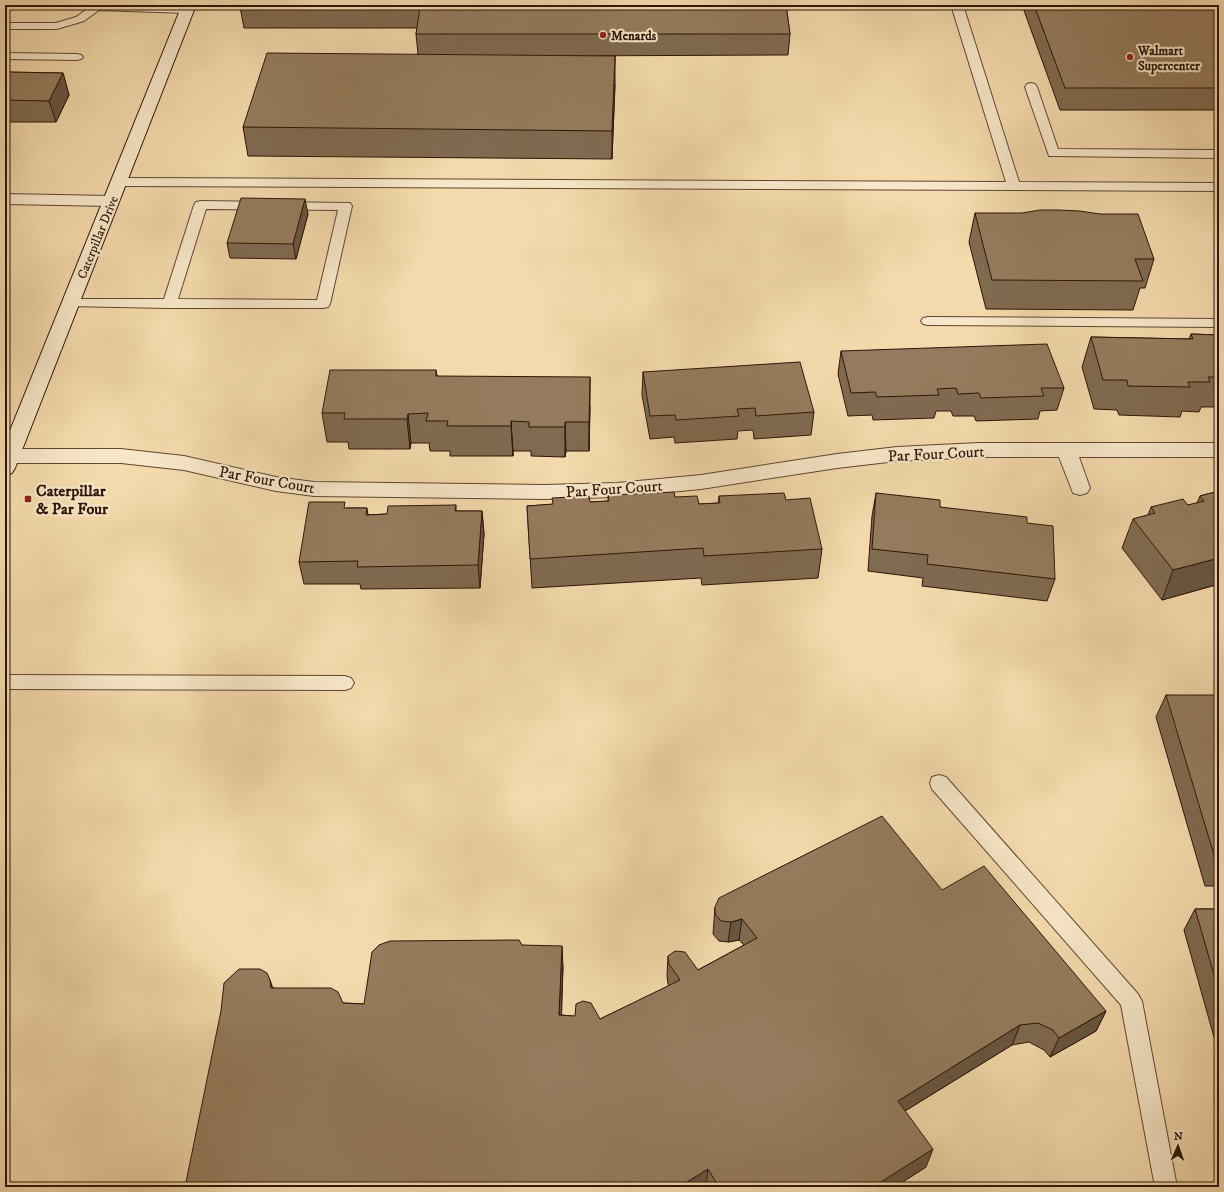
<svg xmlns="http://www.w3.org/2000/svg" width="1224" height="1192" viewBox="0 0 1224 1192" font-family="'IM FELL DW Pica',serif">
  <rect width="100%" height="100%" fill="#f3d9ab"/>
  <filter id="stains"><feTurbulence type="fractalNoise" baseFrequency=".005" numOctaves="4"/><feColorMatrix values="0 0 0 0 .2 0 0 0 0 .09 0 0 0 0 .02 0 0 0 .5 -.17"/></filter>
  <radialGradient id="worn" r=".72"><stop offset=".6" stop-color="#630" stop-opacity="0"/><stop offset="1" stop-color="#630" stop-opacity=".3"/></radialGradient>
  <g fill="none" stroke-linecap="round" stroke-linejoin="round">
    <g stroke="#604732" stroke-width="2">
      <g id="lane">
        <polygon points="93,5 187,7 193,10 187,13 99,10 84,21 57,29 5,29 5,23 56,23 76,17"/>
        <polygon points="951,5 963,5 1019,182 1219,183 1219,191 119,186 114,185 113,182 114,179 119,178 1006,182"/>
        <polygon points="5,53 77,54 81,55 83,57 81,59 77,60 5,59"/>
        <polygon points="1031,83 1035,84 1037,87 1058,149 1219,150 1219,158 1049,156 1025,87 1027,84"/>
        <path d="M201 201 350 203 352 206 330 304 328 307 323 308H169L66 306 64 303 66 300 71 299H164L194 205 196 202ZM206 209 338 210 317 300 178 299Z"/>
        <polygon points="928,317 1218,319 1219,327 928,325 923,324 921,321 923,318"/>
        <polygon points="5,675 345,676 351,678 354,683 351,688 345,690 5,689"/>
        <polygon points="939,775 946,777 1138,994 1142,1001 1177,1187 1155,1187 1121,1005 932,789 930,783 932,777"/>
      </g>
    </g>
    <g stroke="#604732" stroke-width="2">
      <g id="street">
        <polygon points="5,194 111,196 117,197 119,201 117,205 111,206 5,204"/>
        <polygon points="979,443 1219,443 1219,457 1079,457 1090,488 1087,493 1080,495 1073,493 1059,457 979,457 897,461 837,468 701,489 617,497 544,499 314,496 276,491 184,470 121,463 5,463 5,449 121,449 184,456 276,477 314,482 544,485 617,483 701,475 837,454 897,447"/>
      </g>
    </g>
    <g stroke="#2f1609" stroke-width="2">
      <polygon id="secondary" points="182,5 196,5 15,468 12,473 5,475 5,443"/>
    </g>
    <use href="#lane" fill="#f7e6c8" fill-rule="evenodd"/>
    <use href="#street" fill="#f7e6c8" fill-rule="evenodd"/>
    <use href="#secondary" fill="#f7e6c8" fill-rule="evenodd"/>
  </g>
  <g fill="#806a50" stroke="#2f1609">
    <polygon points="786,5 790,34 788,55 545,56 615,84 612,159 248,156 243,127 418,54 416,34 417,28 244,28 240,7"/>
    <polygon points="1022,5 1219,5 1219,110 1060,110"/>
    <polygon points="5,72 63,73 69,95 56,122 5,122"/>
    <polygon points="975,213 1154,259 1145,288 1140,288 1133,310 986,309 969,242"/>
    <polygon points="308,214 296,259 230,258 227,243"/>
    <polygon points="1191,334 1219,335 1219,411 1218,407 1201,407 1199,412 1182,411 1180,417 1119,415 1117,410 1094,409 1082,367 1091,337 1189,339"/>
    <polygon points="841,351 1064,388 1057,410 1040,411 1038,419 976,421 974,416 953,416 951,411 936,411 934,418 873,420 872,415 848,416 838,374"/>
    <polygon points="436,370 437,376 590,406 589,451 566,451 565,457 531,456 531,451 513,451 513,456 450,456 450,451 430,451 429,443 411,443 410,449 349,449 348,442 327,442 322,413"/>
    <polygon points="643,372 814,412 811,435 754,439 753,430 738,431 737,439 675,443 674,437 650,439 642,395"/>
    <polygon points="1219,491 1219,584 1162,600 1122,548 1133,519 1148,515 1151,507 1188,505 1197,503 1200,496"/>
    <polygon points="876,493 940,507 1027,523 1055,579 1047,601 922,586 923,578 868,571 872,516"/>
    <polygon points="608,495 675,497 699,504 718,503 719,496 786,500 822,549 818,578 702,585 701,578 532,588 527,506 608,501"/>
    <polygon points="456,505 456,511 482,511 484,534 480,588 361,589 360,584 304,584 299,562 346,508 367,508 368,515 387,514"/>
    <polygon points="1166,695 1219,701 1219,886 1205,886 1156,717"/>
    <polygon points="942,890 1106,1011 1096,1031 1050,1057 1044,1050 1029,1042 1012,1045 905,1111 926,1167 895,1187 185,1187 273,988 343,1003 364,1004 522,945 563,966 561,1015 600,1019 669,986 668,984 667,976 668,956 698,970 744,945 739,940 728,942 719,941 713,934 715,907"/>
    <polygon points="1195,909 1219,909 1219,1055 1184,930"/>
  </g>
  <g fill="#685641" stroke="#2f1609">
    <polygon points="615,56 615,84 612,159 612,131"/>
    <polygon points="63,73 69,95 56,122 49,101"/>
    <polygon points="305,199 308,214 296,259 293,244"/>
    <polygon points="590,377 590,406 589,451 589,422"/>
    <polygon points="408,414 411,443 410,449 407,419"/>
    <polygon points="511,421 513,451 513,456 511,426"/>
    <polygon points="565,422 566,451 565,457"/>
    <polygon points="482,511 484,534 480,588 478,565"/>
    <polygon points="1219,558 1219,584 1162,600 1173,570"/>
    <polygon points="742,919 739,940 728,942 731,922"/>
    <polygon points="562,946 563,966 561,1034 559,1015"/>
    <polygon points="270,980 277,1000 271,988"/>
    <polygon points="1106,1011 1096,1031 1050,1057 1059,1038"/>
    <polygon points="1020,1025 1012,1045 892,1119 898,1101"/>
    <polygon points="933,1149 926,1167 895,1187 873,1187"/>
    <polygon points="708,1169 706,1187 679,1187"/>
  </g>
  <g fill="#957b5d" stroke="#2f1609">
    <polygon points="241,5 786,5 790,34 416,34 420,7 240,7"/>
    <polygon points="1034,5 1219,5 1219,88 1065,88"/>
    <polygon points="267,53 615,56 612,131 243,127"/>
    <polygon points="5,72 63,73 49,101 5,100"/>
    <polygon points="241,198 305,199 293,244 227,243"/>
    <polygon points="1040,210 1059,210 1080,211 1100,214 1138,214 1154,259 1135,259 1143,281 992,280 975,213 1022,213"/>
    <polygon points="1191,334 1219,335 1219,377 1208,377 1210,382 1188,382 1190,387 1128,386 1127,380 1103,380 1091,337 1193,339"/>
    <polygon points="1047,344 1064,388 1041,388 1044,396 981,398 979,393 958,394 956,388 937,389 939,395 877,397 875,392 851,393 841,351"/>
    <polygon points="800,362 814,412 756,416 755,408 737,409 739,416 676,420 675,415 650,416 643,372"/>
    <polygon points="330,370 436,370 436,376 590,377 589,422 565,422 565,427 529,427 529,422 511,421 511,426 447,426 448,421 426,421 428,413 408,414 407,419 344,419 345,413 322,413"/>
    <polygon points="1219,491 1219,558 1173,570 1133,519 1155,513 1151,507 1183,499 1188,505 1204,501 1200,496"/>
    <polygon points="674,492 675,497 697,496 699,504 720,503 719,496 784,493 786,500 810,498 822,549 704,556 703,548 530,559 527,506 553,504 552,498 589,496 590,502 609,501 608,495"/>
    <polygon points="876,493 940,500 940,507 1027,517 1027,523 1053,526 1055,579 927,564 928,555 872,549"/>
    <polygon points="309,502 345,502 344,508 367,508 366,515 387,514 388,506 456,505 455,511 482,511 478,565 357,567 358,561 299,562"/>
    <polygon points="1166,695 1217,695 1219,701 1219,865 1217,865"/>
    <polygon points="882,816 942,890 984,866 1106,1011 1059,1038 1053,1030 1038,1023 1020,1025 898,1101 933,1149 873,1187 719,1187 708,1169 679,1187 185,1187 221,1011 224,983 239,969 260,969 267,973 270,980 271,988 331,988 338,992 343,1003 364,1004 372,952 379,945 390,941 519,940 522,945 562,946 559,1015 575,1016 576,1004 583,1001 591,1003 600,1019 680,980 669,964 668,956 675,951 685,952 698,970 757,938 742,919 731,922 721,921 715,914 715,907 719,898"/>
    <polygon points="1195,909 1219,909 1219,992"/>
  </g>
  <g fill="#8f2418" stroke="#f7e6c8" stroke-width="1.5">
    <circle cx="603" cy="35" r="4"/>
    <circle cx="1130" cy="57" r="4"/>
    <rect x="24" y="495" width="8" height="8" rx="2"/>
  </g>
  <g text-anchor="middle" stroke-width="4" stroke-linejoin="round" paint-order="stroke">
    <g font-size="13" font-weight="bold" fill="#2f1609" stroke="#f7e6c8" text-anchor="start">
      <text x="611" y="40">Menards</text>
      <text x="1138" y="55">Walmart<tspan x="1138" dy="15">Supercenter</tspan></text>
    </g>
    <g font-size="13" fill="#2f1609" stroke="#f7e6c8">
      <text transform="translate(97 237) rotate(-68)" y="5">Caterpillar Drive</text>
    </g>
    <g font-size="16" fill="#2f1609" stroke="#f7e6c8">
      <text transform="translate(936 453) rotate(-3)" y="6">Par Four Court</text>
      <text transform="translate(267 479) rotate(10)" y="6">Par Four Court</text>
      <text transform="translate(614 488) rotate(-4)" y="6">Par Four Court</text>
    </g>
    <g font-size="16" font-weight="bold" fill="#2f1609" stroke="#f7e6c8" text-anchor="start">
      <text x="36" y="496">Caterpillar<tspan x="36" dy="18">&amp; Par Four</tspan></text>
    </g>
  </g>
  <rect width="1224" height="1192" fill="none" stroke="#f3d9ab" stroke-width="20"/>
  <rect x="6" y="6" width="1212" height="1180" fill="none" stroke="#2f1609" stroke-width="2"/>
  <rect x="10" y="10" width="1204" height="1172" fill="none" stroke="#2f1609"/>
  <g transform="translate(1178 1146) rotate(2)" stroke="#f7e6c8" stroke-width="3" paint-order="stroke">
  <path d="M0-3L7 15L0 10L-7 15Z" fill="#2f1609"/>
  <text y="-6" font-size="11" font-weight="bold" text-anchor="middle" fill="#2f1609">N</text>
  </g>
  <rect width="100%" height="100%" filter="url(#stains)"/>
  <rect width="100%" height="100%" fill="url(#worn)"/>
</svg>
